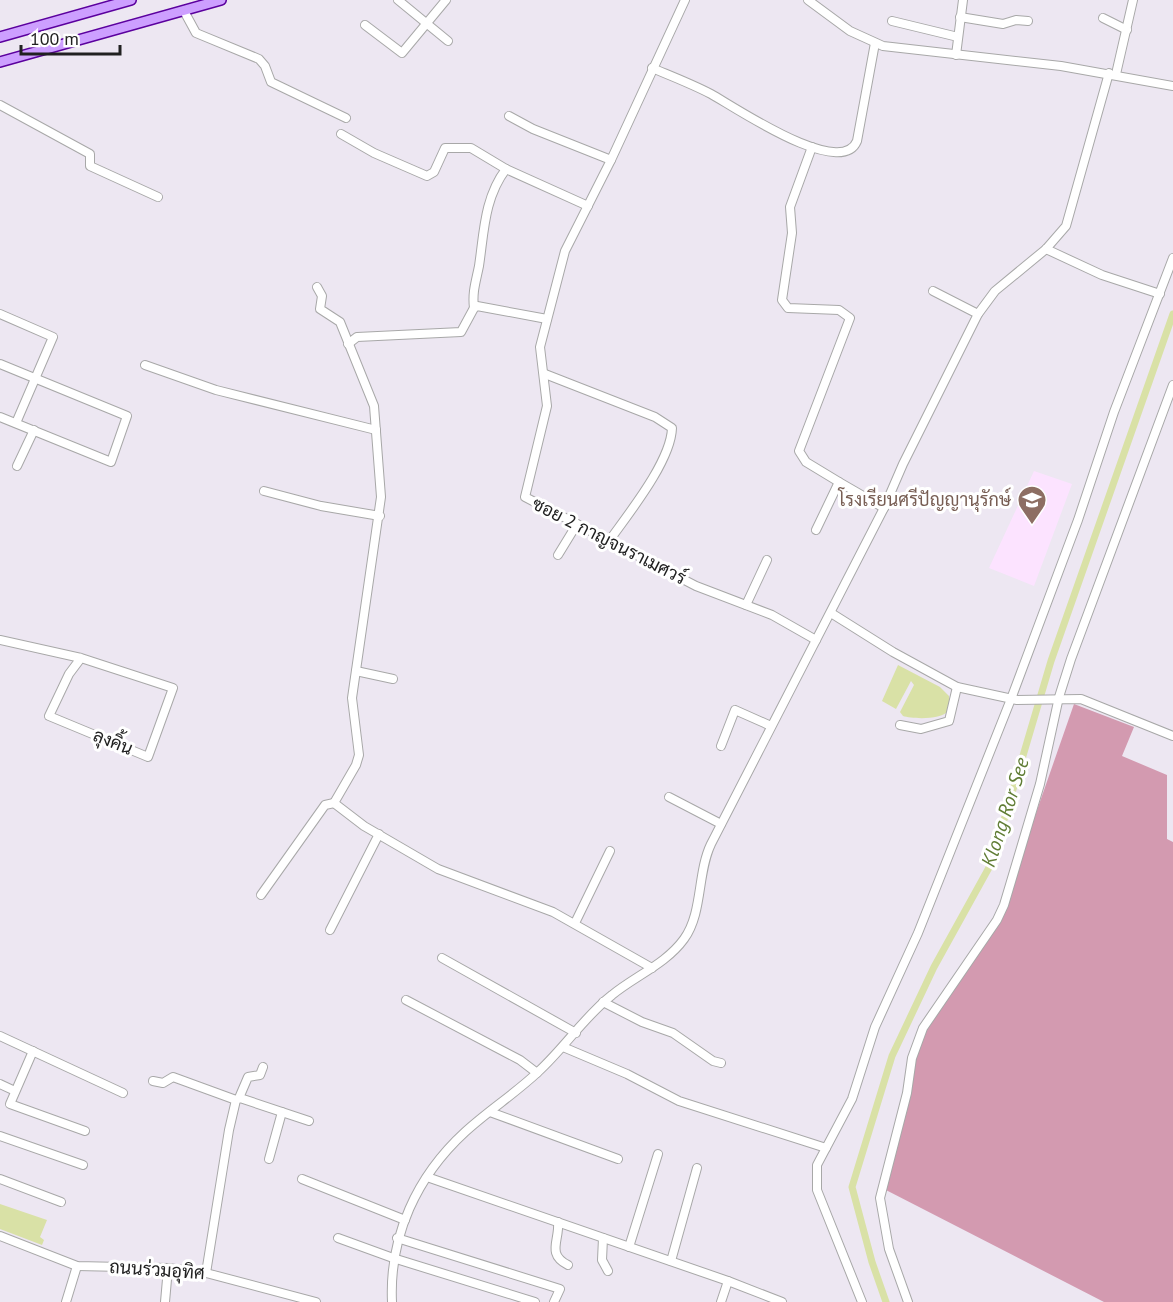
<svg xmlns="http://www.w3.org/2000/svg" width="1173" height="1302" viewBox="0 0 1173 1302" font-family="'PT Sans',Sarabun,sans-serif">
  <rect width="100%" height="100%" fill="#ede7f2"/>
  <polygon fill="#fce3ff" points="1034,471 1072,484 1034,586 989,568"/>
  <polygon fill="#d39ab0" points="1074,704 1134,727 1122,756 1167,775 1167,839 1173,842 1173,1302 1104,1302 882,1188 923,1028 1004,905"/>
  <g fill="#d9e1a6">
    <path d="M898 665 940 687 949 696C949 700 950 707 948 711 942 720 912 719 903 716L900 712 914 685 911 681 896 709 882 701Z"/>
    <polygon points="0,1204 47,1220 40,1237 44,1240 42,1245 0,1229"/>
  </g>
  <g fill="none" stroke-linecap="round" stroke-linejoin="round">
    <polyline stroke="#d9e1a6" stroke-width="7" points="886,1302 872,1262 852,1187 892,1056 934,967 991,864 1051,661 1173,314"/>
    <g stroke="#a8a8a8" stroke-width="10">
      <g id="minor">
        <polyline points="398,0 448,41"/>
        <polyline points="685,0 611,160 565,251 540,347 547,406 525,497 696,586 772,615 816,640"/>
        <polyline points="808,0 850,31 883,46 1061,66 1173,86"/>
        <polyline points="184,11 196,33 259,59 265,66 271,82 346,118"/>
        <polyline points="960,17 1003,24 1016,20 1028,21"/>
        <polyline points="1103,18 1127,30"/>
        <polyline points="892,21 958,37"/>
        <polyline points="365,25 402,53 446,0"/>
        <polyline points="956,55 963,0"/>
        <path d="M652 68C671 76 692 84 711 94 733 106 841 180 857 141L875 43"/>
        <polyline points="1116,74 1133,0"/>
        <polyline points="0,105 90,154 90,166 158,197"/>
        <polyline points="509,116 533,129 611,160"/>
        <polyline points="341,134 374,153 427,176 434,172 445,148 471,148 506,169 588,206"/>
        <polyline points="812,147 790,207 792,233 782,300 788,308 839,310 850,318 799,451 806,462 839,482"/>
        <polyline points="1046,249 1102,275 1160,294"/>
        <polyline points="317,287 322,296 320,309 340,322 374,406 381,497 352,698 359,755 356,765 334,803 364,826 438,869 553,912 652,968"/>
        <polyline points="933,291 978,314"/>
        <path d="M474 308C472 292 476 281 479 266 484 233 484 198 506 169"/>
        <polyline points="0,314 53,337 16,423"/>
        <polyline points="348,344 357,337 461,332 474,308 477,306 547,319"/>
        <polyline points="0,364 127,416 111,462 0,417"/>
        <polyline points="145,365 216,390 376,430"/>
        <path d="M545 374 655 417 672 428C671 461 629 513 609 541"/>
        <polyline points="17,466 34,430"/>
        <polyline points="264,491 321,506 380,516"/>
        <polyline points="816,530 839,482 884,508"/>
        <polyline points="558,555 577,524"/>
        <polyline points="746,605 767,560"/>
        <polyline points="831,613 893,652 957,687 1017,700 1081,699 1173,736"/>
        <polyline points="0,640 81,658 173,688 148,757 49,716 69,674 81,658"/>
        <polyline points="356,671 393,679"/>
        <polyline points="900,725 921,729 949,721 957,687"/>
        <polyline points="721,746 735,710 771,726"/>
        <polyline points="669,797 721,824"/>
        <polyline points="261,895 325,805 334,803"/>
        <polyline points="575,923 610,851"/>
        <polyline points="330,930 379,834"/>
        <polyline points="442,958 576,1033"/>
        <polyline points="406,1000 520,1060 537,1073"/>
        <polyline points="603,1002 642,1022 673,1033 713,1061 721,1063"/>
        <polyline points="0,1036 123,1093"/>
        <polyline points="563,1047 627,1074 679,1101 826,1148"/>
        <polyline points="33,1051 10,1104 85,1131"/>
        <polyline points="153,1081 163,1083 173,1077 236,1100"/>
        <polyline points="0,1084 15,1091"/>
        <polyline points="239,1098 248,1077 260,1075 263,1067"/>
        <polyline points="490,1112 618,1159"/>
        <polyline points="0,1136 83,1165"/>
        <polyline points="269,1159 282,1112"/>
        <polyline points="427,1177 728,1281 782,1302"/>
        <polyline points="0,1179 61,1202"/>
        <polyline points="302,1179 405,1220"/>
        <path d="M558 1222C560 1240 546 1254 568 1265"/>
        <polyline points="0,1236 77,1266 168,1268 206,1273 316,1302"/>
        <polyline points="338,1238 393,1258 535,1302"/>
        <polyline points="397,1238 560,1289 554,1302"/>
        <polyline points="603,1238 602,1260 608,1271"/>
        <polyline points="629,1247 658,1154"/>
        <polyline points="671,1261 697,1168"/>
        <polyline points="206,1273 229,1130 236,1100 240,1098 309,1121"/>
        <polyline points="66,1302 77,1266"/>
        <polyline points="165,1302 168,1268"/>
        <path d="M392 1302C389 1236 417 1176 465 1132 489 1110 516 1093 539 1071 565 1047 585 1016 612 995 635 976 666 964 684 939 703 913 697 873 711 844L884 508 903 464 978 314 995 291 1046 249 1066 226 1109 73"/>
        <polyline points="721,1302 728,1281"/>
        <polyline points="862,1302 817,1190 817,1165 852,1099 875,1027 918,933 1011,699 1078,520 1114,412 1173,258"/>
        <polyline points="908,1302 889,1249 880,1198 907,1093 912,1058 923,1028 997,920 1004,905 1040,784 1059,697 1071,659 1173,385"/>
      </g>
    </g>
    <g stroke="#5b009e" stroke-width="12">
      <g id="major">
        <polyline points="0,37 131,0"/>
        <polyline points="0,62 221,0"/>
      </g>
    </g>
    <use href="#minor" stroke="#fff" stroke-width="8"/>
    <use href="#major" stroke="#cd9fff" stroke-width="9"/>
  </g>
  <defs>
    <g id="school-pin" transform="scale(1.5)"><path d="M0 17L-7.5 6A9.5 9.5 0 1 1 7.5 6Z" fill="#8d6e63" stroke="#fff"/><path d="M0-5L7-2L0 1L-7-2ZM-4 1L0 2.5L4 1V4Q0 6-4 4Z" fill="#fff"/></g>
  </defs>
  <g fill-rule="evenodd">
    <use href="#school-pin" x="1032" y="500"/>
  </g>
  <g text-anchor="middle" stroke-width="6" stroke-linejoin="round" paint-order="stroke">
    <g font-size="18" fill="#785e54" stroke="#fff" text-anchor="end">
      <text x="1011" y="506">โรงเรียนศรีปัญญานุรักษ์</text>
    </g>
    <g font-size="18" fill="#212121" stroke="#fff">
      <text transform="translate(609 541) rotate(27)" y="6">ซอย 2 กาญจนราเมศวร์</text>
      <text transform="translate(113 742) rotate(22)" y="6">ลุงคิ้น</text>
      <text transform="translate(157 1270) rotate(4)" y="6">ถนนร่วมอุทิศ</text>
    </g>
    <g font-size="20" font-style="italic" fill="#607d35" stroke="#fff">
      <text transform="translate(1005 812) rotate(-72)" y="7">Klong Ror See</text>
    </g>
  </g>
  <path d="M21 45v9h99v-9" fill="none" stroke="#212121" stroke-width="3"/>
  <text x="30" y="45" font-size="18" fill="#212121" stroke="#ffffff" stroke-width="4.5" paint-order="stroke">100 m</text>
</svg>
